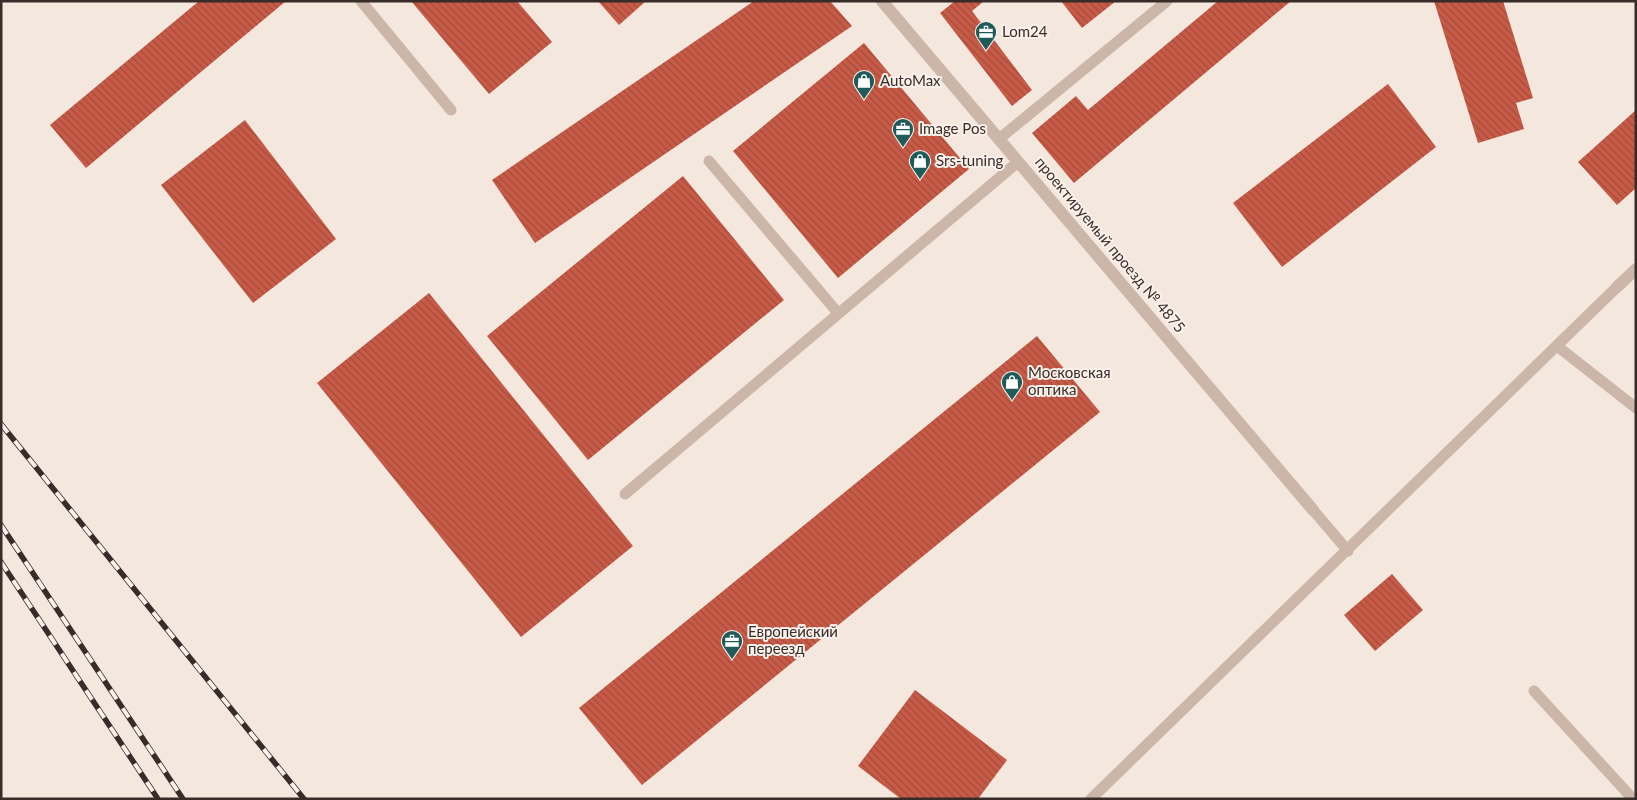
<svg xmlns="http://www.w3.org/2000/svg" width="1637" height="800" viewBox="0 0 1637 800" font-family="Lato,sans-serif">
  <defs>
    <pattern id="building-back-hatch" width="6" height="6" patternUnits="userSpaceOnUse" patternTransform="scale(1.25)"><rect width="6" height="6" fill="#c75b47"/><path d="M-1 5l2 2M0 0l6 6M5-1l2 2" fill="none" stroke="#a34b3b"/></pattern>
  </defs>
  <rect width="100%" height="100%" fill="#f3e7de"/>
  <g fill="url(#building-back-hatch)">
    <polygon points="199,1 286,1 86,168 50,125"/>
    <polygon points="411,1 517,1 552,42 489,94"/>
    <polygon points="598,1 646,1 619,25"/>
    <polygon points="754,1 830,1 852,26 535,243 492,180"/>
    <polygon points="955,1 984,1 972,11 1032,90 1012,106 940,13"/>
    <polygon points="1061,1 1116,1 1082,28"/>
    <polygon points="1218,1 1291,1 1074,183 1032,133 1076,96 1088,110"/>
    <polygon points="1434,1 1503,1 1533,98 1516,103 1524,129 1478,143"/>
    <polygon points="864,43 969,169 838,278 733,151"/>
    <polygon points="1388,84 1436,147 1282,267 1233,203"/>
    <polygon points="1636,110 1636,188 1617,205 1578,162"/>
    <polygon points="245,120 336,239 253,303 161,185"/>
    <polygon points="683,176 784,300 588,460 487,336"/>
    <polygon points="429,293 633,546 521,637 317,383"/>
    <polygon points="1037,336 1100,412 642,785 579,708"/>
    <polygon points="1392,574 1423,610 1375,651 1344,615"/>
    <polygon points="915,690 1007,760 978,799 901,799 858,766"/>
  </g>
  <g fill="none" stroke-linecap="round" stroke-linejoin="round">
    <g stroke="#cbb6a9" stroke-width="11">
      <polyline points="361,1 451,110"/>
      <polyline points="999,139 1167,1"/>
      <polyline points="709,161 838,313"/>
      <polyline points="1557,346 1636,408"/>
      <polyline points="625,494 1018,162"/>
      <polyline points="1313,510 1348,551"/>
      <polyline points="1534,691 1633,799"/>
      <polyline points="1091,799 1617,287"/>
    </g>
    <g stroke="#cbb6a9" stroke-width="12">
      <polyline points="882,1 1313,510"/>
      <polyline points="1617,287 1636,269"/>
    </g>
    <g stroke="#382c29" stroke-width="5.5">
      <g id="rail">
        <polyline points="1,424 304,799"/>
        <polyline points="1,525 183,799"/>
        <polyline points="1,562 158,799"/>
      </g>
    </g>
    <use href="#rail" stroke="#faf1ea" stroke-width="4" stroke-dasharray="11" stroke-linecap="butt"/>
  </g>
  <defs>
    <g id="office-pin" transform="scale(1.125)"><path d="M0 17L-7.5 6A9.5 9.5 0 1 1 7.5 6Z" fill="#1e5b59" stroke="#faf1ea"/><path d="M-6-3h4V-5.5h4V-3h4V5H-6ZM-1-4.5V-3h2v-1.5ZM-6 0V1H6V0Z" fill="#fff"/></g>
    <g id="shop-pin" transform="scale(1.125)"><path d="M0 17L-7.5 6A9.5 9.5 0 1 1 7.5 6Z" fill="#1e5b59" stroke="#faf1ea"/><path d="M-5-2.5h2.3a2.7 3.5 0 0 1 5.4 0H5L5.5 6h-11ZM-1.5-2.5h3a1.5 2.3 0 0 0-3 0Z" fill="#fff"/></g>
  </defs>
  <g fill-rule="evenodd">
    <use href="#office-pin" x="986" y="32"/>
    <use href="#shop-pin" x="864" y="81"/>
    <use href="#office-pin" x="903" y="129"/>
    <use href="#shop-pin" x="920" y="161"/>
    <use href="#shop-pin" x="1012" y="382"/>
    <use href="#office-pin" x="732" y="641"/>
  </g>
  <g text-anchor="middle" stroke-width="4" stroke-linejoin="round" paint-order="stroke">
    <g font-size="15" fill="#382c29" stroke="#faf1ea" text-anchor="start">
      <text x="1002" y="37">Lom24</text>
      <text x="880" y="86">AutoMax</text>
      <text x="919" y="134">Image Pos</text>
      <text x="936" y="166">Srs-tuning</text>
      <text x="1028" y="378">Московская<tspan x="1028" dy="17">оптика</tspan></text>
      <text x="748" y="637">Европейский<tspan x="748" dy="17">переезд</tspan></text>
    </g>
    <g font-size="15" fill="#382c29" stroke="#faf1ea">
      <text transform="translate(1110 245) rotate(50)" y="5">проектируемый проезд № 4875</text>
    </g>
  </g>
  <rect width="1637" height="800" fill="none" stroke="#382c29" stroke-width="5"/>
</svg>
